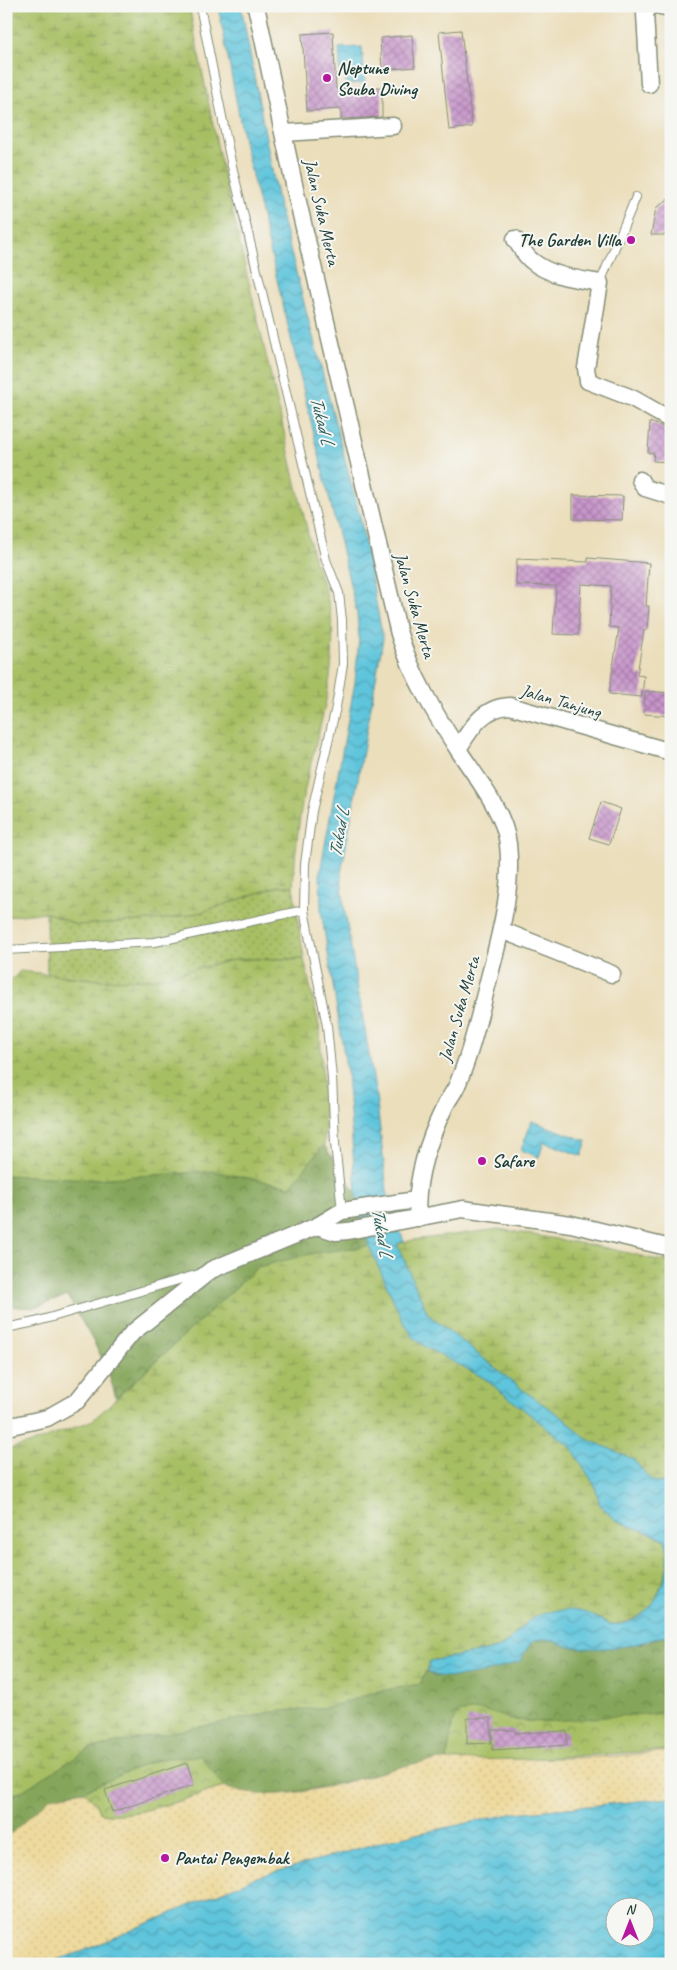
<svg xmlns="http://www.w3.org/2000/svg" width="677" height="1970" viewBox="0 0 677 1970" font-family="Caveat,sans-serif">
  <defs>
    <pattern id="grass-dots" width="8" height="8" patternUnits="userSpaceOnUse" patternTransform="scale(1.25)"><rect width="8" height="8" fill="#a7bf64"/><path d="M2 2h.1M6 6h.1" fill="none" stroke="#879c53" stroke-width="1.8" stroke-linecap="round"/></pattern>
    <pattern id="forest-crowns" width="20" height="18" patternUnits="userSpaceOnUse" patternTransform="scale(1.25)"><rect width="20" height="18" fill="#85a65a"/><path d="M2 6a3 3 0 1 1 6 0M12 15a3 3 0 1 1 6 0" fill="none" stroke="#6c884b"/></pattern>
    <pattern id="wetland-marsh" width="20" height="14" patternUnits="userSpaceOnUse" patternTransform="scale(1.25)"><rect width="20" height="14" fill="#a7bf64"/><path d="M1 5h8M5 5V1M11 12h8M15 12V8" fill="none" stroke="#879c53"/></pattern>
    <pattern id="sand-dots" width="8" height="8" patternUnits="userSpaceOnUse" patternTransform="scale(1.25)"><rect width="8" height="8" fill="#eeda9e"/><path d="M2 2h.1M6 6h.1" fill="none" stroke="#ccbc89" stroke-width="1.8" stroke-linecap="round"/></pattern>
    <pattern id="park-crowns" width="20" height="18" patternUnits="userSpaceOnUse" patternTransform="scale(1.25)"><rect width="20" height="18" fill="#a7bf64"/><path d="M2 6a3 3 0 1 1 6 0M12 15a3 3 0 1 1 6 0" fill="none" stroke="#879c53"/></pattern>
    <pattern id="water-waves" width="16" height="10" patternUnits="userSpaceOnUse" patternTransform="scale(1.25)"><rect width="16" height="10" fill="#5fc5dc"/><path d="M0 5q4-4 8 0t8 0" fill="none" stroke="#4ea1b3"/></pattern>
    <pattern id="building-cross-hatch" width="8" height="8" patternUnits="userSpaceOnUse" patternTransform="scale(1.25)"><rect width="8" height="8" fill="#c794ca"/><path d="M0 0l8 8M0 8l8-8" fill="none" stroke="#a17aa5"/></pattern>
  </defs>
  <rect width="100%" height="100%" fill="#f6f6f2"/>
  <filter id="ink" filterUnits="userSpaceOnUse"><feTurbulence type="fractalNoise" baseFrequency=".02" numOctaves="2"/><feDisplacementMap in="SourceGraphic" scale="10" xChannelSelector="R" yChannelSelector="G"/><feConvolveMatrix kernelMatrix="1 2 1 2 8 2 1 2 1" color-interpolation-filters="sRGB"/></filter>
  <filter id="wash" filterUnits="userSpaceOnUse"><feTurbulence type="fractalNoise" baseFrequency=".0096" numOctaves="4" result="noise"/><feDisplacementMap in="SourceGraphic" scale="20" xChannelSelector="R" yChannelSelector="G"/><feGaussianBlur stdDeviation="1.12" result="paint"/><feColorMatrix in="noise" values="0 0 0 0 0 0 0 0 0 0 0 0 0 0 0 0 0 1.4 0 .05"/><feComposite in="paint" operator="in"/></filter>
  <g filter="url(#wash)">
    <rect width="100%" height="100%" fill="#ebdebb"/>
    <polygon fill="url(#grass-dots)" stroke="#637e4c" points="279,886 293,886 304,959 237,959 154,979 100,980 47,974 46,912 77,925 166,919 202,912"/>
    <g fill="url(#forest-crowns)" stroke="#527247">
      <path d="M324 1145 356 1193 369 1246 315 1253 258 1267 116 1398C107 1361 86 1329 67 1296L33 1308 6 1306V1175L93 1179 212 1171 289 1186Z"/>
      <path d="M671 1633V1712C639 1714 524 1731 502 1715L452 1726 447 1760C436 1761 424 1762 413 1764 376 1772 254 1813 224 1786 215 1779 208 1765 201 1756L166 1758 145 1764 84 1791 68 1793 27 1821 6 1838V1796L20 1792 91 1748 279 1711 330 1707 378 1691 420 1684 427 1671 434 1676 477 1673 512 1664 535 1640H554L561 1645 580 1648 647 1643Z"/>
    </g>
    <g fill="url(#wetland-marsh)" stroke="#637e4c">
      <path d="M6 6H189L221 164 315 563C319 574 324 585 327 596 346 666 312 742 301 810 297 835 295 861 293 886H278L202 912 166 919 77 925 46 912 6 917Z"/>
      <polygon points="237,959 304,959 320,1030 325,1127 324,1145 290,1186 212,1171 93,1179 6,1175 6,985 20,971 100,980 154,979"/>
      <polygon points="499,1229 607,1248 671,1263 671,1480 658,1483 650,1479 625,1456 585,1438 566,1420 523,1390 441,1325 428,1314 397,1244 413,1240"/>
      <polygon points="369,1246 403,1321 413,1337 427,1348 484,1378 571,1447 595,1486 600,1505 617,1521 665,1539 670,1559 656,1600 651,1608 636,1618 619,1624 611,1624 596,1617 553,1611 520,1627 511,1640 496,1649 430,1661 420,1684 378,1691 330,1707 279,1711 91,1748 20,1792 6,1796 6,1450 36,1442 93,1420 258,1267 315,1253"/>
    </g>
    <path fill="url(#sand-dots)" stroke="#868c69" d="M671 1750V1798L516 1813 392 1839 254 1878 81 1952 45 1964H6V1838L51 1797 84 1791 95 1802 99 1812C127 1822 194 1795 224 1787 280 1809 357 1777 413 1764 441 1758 471 1760 500 1759 555 1758 617 1759 671 1750Z"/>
    <g fill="url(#park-crowns)" stroke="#637e4c">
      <polygon points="478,1710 502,1715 509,1720 541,1722 671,1712 671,1750 526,1759 447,1760 452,1726 458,1713"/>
      <path d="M201 1756 224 1787C194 1795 127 1822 99 1812L95 1802 84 1791 145 1764 166 1758Z"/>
    </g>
    <g fill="url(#water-waves)" stroke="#3f8188" fill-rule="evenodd">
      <path d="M218 6H241L279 207 360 517 383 639 341 874 344 907 376 1095 387 1191 404 1242 397 1244 428 1314 441 1325 523 1390 566 1420 585 1438 633 1459 650 1479 658 1483 671 1480V1633C638 1646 608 1651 573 1647 561 1646 549 1635 536 1640 529 1643 523 1654 521 1661 499 1669 446 1686 427 1671L430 1661 496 1649C517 1640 519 1621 544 1613 556 1609 577 1609 589 1614 596 1617 603 1622 610 1624 632 1628 653 1609 660 1590 668 1567 671 1563 665 1539L617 1521 600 1505 595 1486 571 1447 484 1378 427 1348 413 1337 403 1321 369 1246 356 1193 347 1073 321 910 320 872 355 682 359 638 357 614 245 146Z"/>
      <polygon points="362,47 365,83 346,84 346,74 340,73 339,48"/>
      <polygon points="532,1121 587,1141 582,1156 544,1142 539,1157 521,1150"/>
      <path d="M671 1798V1964H45L81 1952 254 1878 392 1839 516 1813ZM614 1908H644V1938H614Z"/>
    </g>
    <g id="blocks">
      <g fill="url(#building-cross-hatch)">
        <polygon points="461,30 472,127 449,130 439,32"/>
        <polygon points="333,32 336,89 382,87 382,117 341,119 341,109 307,111 302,34"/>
        <polygon points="412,35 415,67 382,70 380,38"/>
        <polygon points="671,197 671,235 651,235 656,208"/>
        <polygon points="650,422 671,430 671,462 653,461 654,453 648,453"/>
        <polygon points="573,495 623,496 622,520 573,519"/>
        <polygon points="588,558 649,563 646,606 649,606 647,630 644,630 637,675 644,676 642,697 609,694 619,628 609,627 611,586 581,584 578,635 553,634 556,586 516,585 517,559 588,562"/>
        <polygon points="645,691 671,693 671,716 644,714"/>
        <polygon points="601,802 621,809 609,844 589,838"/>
        <polygon points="467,1718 491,1718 491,1743 467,1744"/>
        <polygon points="492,1730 514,1730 515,1733 567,1731 567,1745 492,1750"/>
        <polygon points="187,1763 194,1785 112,1812 105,1790"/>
      </g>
    </g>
  </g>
  <g filter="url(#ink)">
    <use href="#blocks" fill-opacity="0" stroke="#858e78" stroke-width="1"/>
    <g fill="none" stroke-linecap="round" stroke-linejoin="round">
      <g stroke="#858e78" stroke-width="10">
        <g id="service">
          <polyline points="200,6 231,162 326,560 339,593 342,620 343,664 336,707 312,811 305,864 304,910 327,1026 332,1078 335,1143 342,1211"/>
          <polyline points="600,283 636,197"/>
          <polyline points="6,950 155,942 304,910"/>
          <polyline points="6,1328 35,1322 199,1274"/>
        </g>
      </g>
      <g stroke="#858e78" stroke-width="19">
        <g id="minor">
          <path d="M256 6 295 189 399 634C412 676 435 714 459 751 476 777 505 813 508 844 513 890 500 934 489 978 480 1013 472 1049 458 1083 455 1091 449 1098 445 1106 428 1141 414 1180 418 1218"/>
          <polyline points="660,6 671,8"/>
          <polyline points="649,84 645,13 650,6"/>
          <polyline points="284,133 393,126"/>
          <path d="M515 239C520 246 525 256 532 261 550 276 577 279 600 283L586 368 588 381 632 398 671 420"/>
          <polyline points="640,480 645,488 671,496"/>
          <path d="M458 749C471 728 483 707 510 706L671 752"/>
          <polyline points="501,930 612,974"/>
          <polyline points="317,1226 336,1232 348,1231 463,1209 571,1224 671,1248"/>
          <polyline points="11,1426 47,1418 77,1401 132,1333 211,1270 317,1226 342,1211 416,1200"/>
        </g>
      </g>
      <use href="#service" stroke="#fff" stroke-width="8"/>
      <use href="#minor" stroke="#fff" stroke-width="16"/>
    </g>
  </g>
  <g fill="#b5179e" stroke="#f6f6f2" stroke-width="2">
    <circle cx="327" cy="78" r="5"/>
    <circle cx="631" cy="240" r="5"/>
    <circle cx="482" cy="1161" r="5"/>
    <circle cx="165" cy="1858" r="5"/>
  </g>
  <g text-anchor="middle" stroke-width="4" stroke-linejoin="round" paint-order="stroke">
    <g font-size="18" font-weight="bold" fill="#1f3d34" stroke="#f6f6f2" text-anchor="start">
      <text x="337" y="74">Neptune<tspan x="337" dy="21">Scuba Diving</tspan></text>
      <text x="621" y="246" text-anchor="end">The Garden Villa</text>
      <text x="492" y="1167">Safare</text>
      <text x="175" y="1864">Pantai Pengembak</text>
    </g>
    <g font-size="18" fill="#1f3d34" stroke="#f6f6f2">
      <text transform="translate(322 212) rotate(77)" y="6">Jalan Suka Merta</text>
      <text transform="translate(415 605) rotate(74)" y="6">Jalan Suka Merta</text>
      <text transform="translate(561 701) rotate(16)" y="6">Jalan Tanjung</text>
      <text transform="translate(459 1009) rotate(-74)" y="6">Jalan Suka Merta</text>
    </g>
    <g font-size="19" font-style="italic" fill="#2f5f5e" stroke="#f6f6f2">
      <text transform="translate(323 420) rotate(76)" y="7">Tukad L</text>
      <text transform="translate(338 833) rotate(-80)" y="7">Tukad L</text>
      <text transform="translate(383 1232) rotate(80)" y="7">Tukad L</text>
    </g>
  </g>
  <rect width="677" height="1970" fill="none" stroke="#f6f6f2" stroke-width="25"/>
  <g transform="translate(630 1922)"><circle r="24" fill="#f6f6f2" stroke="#a0aca6"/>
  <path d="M0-4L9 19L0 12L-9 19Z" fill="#b5179e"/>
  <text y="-8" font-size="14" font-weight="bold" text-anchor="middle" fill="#1f3d34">N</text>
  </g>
</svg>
